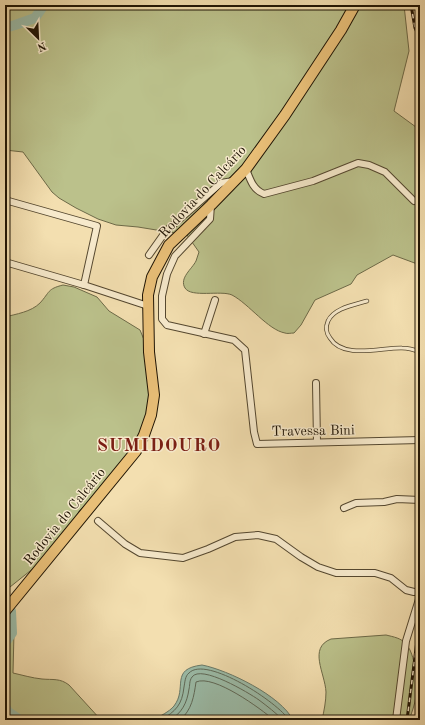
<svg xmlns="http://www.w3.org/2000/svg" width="425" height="725" viewBox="0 0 425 725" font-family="'Old Standard TT',serif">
  <rect width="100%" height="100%" fill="#f3dfb0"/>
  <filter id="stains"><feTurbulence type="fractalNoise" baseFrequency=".005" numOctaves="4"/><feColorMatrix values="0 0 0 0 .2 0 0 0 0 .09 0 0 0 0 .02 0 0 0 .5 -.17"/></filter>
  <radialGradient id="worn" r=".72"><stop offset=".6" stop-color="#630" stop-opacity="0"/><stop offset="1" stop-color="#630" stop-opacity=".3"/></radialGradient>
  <g fill="#bbc18b" stroke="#6d6a48">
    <path d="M5 5H404L409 51 394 111 420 130V265L393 255 357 275 351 284 315 300 301 325 294 333C291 333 287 334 285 333 268 330 249 304 232 295 221 290 191 298 185 288 179 278 192 269 196 261 197 258 198 255 199 252L187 235 138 227 116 225 98 219 76 208 59 198 52 192 23 152 5 150Z"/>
    <path d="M63 285 74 287 97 297 109 311 140 330 147 347 151 400 138 442 92 499 79 511 74 523 35 567 5 591V317C16 314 31 312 40 303 50 292 47 289 63 285Z"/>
    <path d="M5 614 14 632 13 673C22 675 32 678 42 679 53 680 60 678 69 685L101 720H5Z"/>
    <path d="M386 635C394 637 401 638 406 644 415 653 418 683 416 696 415 704 412 712 409 720H322C324 711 326 701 326 692 325 673 308 648 331 639Z"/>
  </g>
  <path fill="#9bbdaa" stroke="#697968" d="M202 665C228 670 281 696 293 720H153C160 716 169 712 174 706 188 688 169 669 202 665Z"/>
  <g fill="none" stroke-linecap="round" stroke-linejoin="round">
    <g stroke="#5d6857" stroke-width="1">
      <path d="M161 720C176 711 182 705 184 687 185 682 185 676 189 673 206 655 279 703 289 720"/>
      <path d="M170 720C182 713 187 703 189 689 190 686 189 681 192 677 201 664 249 693 259 700 267 706 276 713 283 720"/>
      <path d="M180 720C192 710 194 696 196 682 214 674 261 709 274 720"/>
    </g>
    <g stroke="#9bbdaa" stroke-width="10">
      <polyline points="5,28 15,25 35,18 44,5"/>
      <polyline points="5,643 12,633 11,611"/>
      <polyline points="5,706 8,712 20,720"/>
    </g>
    <g stroke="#54472f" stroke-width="4.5">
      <path id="lane" d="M367 301C354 305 334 308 328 321 325 328 326 333 330 338 343 360 383 347 402 348 408 348 415 350 420 352"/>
    </g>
    <g stroke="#54472f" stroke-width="8">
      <g id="street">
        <path d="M246 169C250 179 253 190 264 194L313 181 358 163 369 165 385 172 414 201"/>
        <polyline points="5,200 97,226 84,285"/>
        <polyline points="211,205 210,219 175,256 167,274 162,296 162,319 167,325 234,340 245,350 254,432 257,444 420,440"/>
        <polyline points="149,255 166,231 221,183 233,181"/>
        <polyline points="5,262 84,285 148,306"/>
        <polyline points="204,334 215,300"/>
        <polyline points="316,383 317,442"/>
        <polyline points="344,508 356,503 384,502 397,499 420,500"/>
        <polyline points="98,521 125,544 140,553 183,558 208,549 235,537 258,535 276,539 301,557 318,567 336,573 375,573 391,578 406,590 414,592"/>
        <polyline points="396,720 406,641 420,596"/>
      </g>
    </g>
    <g stroke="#1f1404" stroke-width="12">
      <polyline id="primary" points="5,611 136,451 144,435 151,415 154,395 149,352 148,295 152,277 169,245 211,205 246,169 285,115 341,30 355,5"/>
    </g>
    <use href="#lane" stroke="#f7eacc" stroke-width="3"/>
    <use href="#street" stroke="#f7eacc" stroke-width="6"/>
    <use href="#primary" stroke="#eac078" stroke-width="10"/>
    <g stroke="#1f1404" stroke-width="3">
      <g id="rail">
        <polyline points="411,5 415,28 420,39"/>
        <polyline points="407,720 420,617"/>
      </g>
    </g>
    <use href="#rail" stroke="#f7eacc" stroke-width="1.5" stroke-dasharray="4.5" stroke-linecap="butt"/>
  </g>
  <g text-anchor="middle" stroke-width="3" stroke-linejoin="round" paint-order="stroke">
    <g font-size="14" fill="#1f1404" stroke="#f7eacc">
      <text transform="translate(202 191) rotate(-47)" y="5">Rodovia do Calcário</text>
      <text transform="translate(313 430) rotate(-1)" y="5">Travessa Bini</text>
      <text transform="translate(64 516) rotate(-51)" y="5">Rodovia do Calcário</text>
    </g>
    <g font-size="18" font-weight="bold" letter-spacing="1" fill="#7a1f14" stroke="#f7eacc">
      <text x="159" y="451">SUMIDOURO</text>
    </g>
  </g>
  <rect width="425" height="725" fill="none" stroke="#f3dfb0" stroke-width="20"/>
  <rect x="6" y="6" width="413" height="713" fill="none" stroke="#1f1404" stroke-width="2"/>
  <rect x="10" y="10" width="405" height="705" fill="none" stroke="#1f1404"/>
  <g transform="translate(38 38) rotate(156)" stroke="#f7eacc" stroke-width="3" paint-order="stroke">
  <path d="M0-3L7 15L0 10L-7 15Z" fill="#1f1404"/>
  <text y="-6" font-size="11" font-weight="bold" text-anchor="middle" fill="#1f1404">N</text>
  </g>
  <rect width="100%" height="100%" filter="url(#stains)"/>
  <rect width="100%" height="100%" fill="url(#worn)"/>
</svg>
